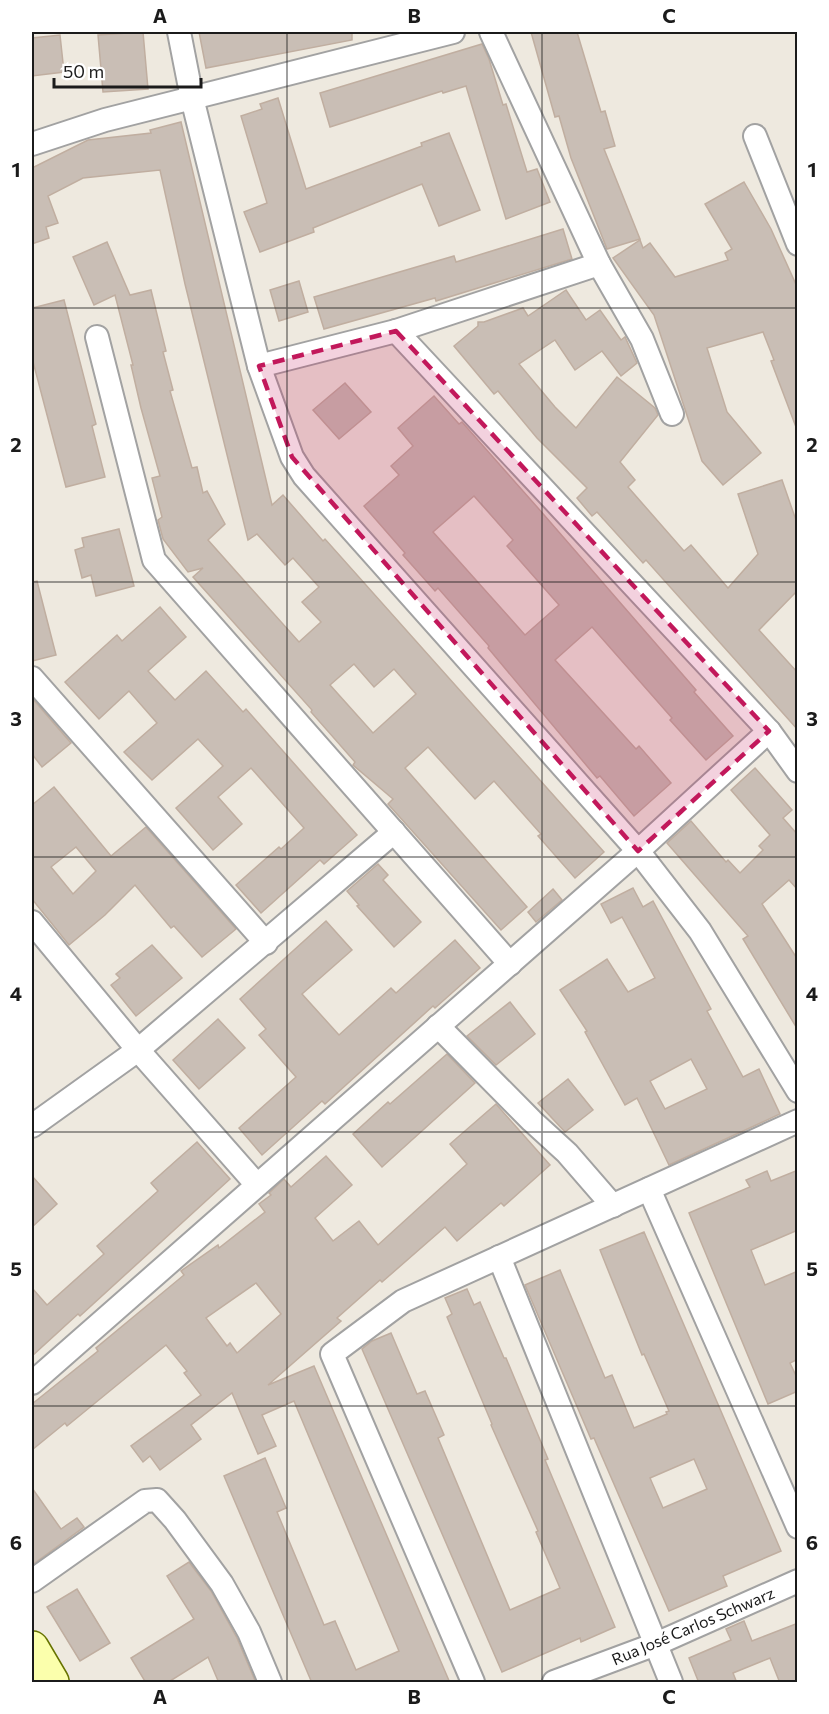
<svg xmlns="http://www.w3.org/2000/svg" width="829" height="1714" viewBox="0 0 829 1714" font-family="Commissioner,sans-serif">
  <rect width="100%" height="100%" fill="#eee9df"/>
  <g fill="#c9beb5" stroke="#c0aea0" stroke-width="1.5" fill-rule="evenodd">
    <polygon points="143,32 148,89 103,92 98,35"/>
    <polygon points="199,32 352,32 352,40 206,68"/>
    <polygon points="531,32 577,32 601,112 605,111 615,146 604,149 640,239 607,249 571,158 559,116 555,117"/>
    <polygon points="60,35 64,72 32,76 32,38"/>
    <polygon points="482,44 489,59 503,105 506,104 527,172 537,169 550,202 506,219 466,86 443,93 442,91 330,127 320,93"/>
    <polygon points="278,98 306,189 422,146 421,143 449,133 480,210 439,226 422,184 313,228 314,232 260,252 244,212 267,203 241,116 262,109 260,104"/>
    <path d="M181 122 272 505 283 495 323 541 325 539 604 852 575 878 538 836 541 834 494 781 475 799 428 747 405 768 527 907 501 930 388 804 393 799 353 765 355 762 311 712 312 710 193 577 203 568 188 572 163 539 158 520 162 517 152 478 160 476 141 408 131 365H133L115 295 94 305 73 257 107 242 130 295 151 290 166 351 163 352 173 390 170 391 192 468 197 467 203 493 207 491 225 524 208 540 299 642 321 622 302 602 319 587 293 558 285 565 257 534 248 540 185 284 160 170 83 178 48 196 58 223 46 227 49 238 32 244V168L88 140 151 133 150 130ZM354 664 374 687 394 669 416 694 373 733 330 685Z"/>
    <polygon points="744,182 771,229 798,289 798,427 796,427 771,361 774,360 763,332 707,348 727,412 761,453 723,485 702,461 654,315 613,258 640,240 643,248 650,243 675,277 728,260 725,253 732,249 705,204"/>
    <polygon points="563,229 572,259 436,301 435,298 324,329 314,297 454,256 456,262"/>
    <polygon points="299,281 308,312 279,321 270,290"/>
    <polygon points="566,290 586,320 600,310 621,340 625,337 637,363 621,376 602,351 575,370 555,340 519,364 555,407 576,428 617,377 655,408 658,415 620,462 635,480 628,487 684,551 691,545 728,588 758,554 738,494 782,480 798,526 798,590 759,630 798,673 798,730 646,560 643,563 597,512 592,516 577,498 587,488 537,438 498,391 494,394 454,346 478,326 478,322 484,322 523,308 528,316"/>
    <polygon points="64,300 96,424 92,426 105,477 66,487 32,358 32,308"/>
    <polygon points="345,383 371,412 339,439 313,410"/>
    <path d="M434 396 459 424 462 422 538 508 696 690 694 692 733 736 706 760 670 720 672 718 592 627 555 660 636 749 639 746 671 783 634 816 600 776 597 778 488 648 489 646 438 588 435 591 403 555 405 553 364 506 399 475 391 466 413 446 398 428ZM474 496 513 540 507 546 559 605 525 635 433 532Z"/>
    <polygon points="119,529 134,586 96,596 91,575 82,578 75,550 84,547 82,538"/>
    <polygon points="37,581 56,655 32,661 32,582"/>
    <polygon points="160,607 186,637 148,671 175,700 206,671 243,712 246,709 357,835 324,864 320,860 261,913 236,885 279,847 281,849 304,828 251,768 218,797 242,824 213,850 176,808 223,766 198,739 152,780 124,752 157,723 129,691 99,719 65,682 117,635 122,641"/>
    <polygon points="32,698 71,743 42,767 32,754"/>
    <polygon points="755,768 792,810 783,818 798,835 798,890 789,880 762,904 798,960 798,1030 743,939 748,936 667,843 691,821 726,862 728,860 740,873 763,850 759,846 770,835 731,790"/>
    <path d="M54 787 111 856 146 827 236 929 202 957 174 926 171 928 135 885 105 915 69 945 32 899V805ZM76 847 96 871 73 894 51 867Z"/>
    <polygon points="378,864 388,875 383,880 421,922 394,947 357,906 359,905 347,891"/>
    <path d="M633 888 643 907 653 901 711 1009 707 1011 743 1077 759 1069 780 1114 669 1165 637 1098 625 1105 585 1032 587 1031 560 990 607 959 628 992 655 978 622 917 611 923 601 904ZM691 1059 707 1089 665 1109 650 1081Z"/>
    <polygon points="553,889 562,900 536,922 528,912"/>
    <polygon points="326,921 352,950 302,994 339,1035 391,988 396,993 455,940 480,968 435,1008 433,1006 325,1104 322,1101 262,1155 239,1128 296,1077 259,1035 266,1029 240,999"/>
    <polygon points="152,945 182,978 136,1016 111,985 120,978 116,974"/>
    <polygon points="510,1002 535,1034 496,1065 467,1036"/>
    <polygon points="218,1019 245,1048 199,1089 173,1060"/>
    <polygon points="447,1054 475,1083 382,1167 353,1134 388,1102 390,1104"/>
    <polygon points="568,1079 593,1110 565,1132 538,1103"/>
    <path d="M496 1104 550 1165 504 1206 501 1203 457 1241 445 1227 382 1282 380 1280 337 1318 341 1321 268 1385 314 1366 450 1683H312L224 1476 265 1458 286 1508 277 1512 324 1625 335 1621 356 1670 399 1651 294 1401 262 1415 276 1446 258 1454 232 1393 191 1425 201 1439 160 1470 150 1456 143 1462 131 1446 201 1395 184 1373 187 1371 166 1345 67 1426 65 1423 32 1450V1404L98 1351 96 1348 184 1275 181 1271 218 1245 219 1248 265 1212 259 1204 271 1195 269 1193 284 1179 291 1187 326 1156 352 1185 315 1218 333 1241 359 1221 378 1245 467 1164 450 1144ZM256 1283 281 1314 237 1353 230 1343 227 1346 206 1318Z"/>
    <polygon points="197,1142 230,1179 80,1316 78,1314 32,1356 32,1288 47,1305 104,1254 97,1246 158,1191 151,1183"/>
    <polygon points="798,1170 798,1230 751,1250 765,1285 798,1271 798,1359 790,1363 798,1380 798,1391 768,1404 689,1213 750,1187 746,1180 767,1171 771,1181"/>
    <polygon points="32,1176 57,1204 32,1227"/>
    <path d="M644 1232 781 1551 723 1576 727 1586 669 1611 594 1438 591 1439 525 1285 560 1270 605 1378 612 1375 634 1428 667 1414 666 1412 669 1411 644 1354 642 1355 600 1250ZM694 1459 707 1489 663 1508 650 1478Z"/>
    <polygon points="467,1289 474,1305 480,1302 504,1358 506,1358 548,1459 545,1460 615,1627 581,1642 580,1638 502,1672 362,1349 372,1341 391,1333 417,1394 425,1391 444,1435 438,1438 510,1610 560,1588 536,1532 538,1531 491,1425 492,1424 447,1317 452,1314 445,1298"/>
    <polygon points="32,1488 61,1529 77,1518 84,1527 32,1565"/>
    <polygon points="189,1562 211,1591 237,1638 256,1683 219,1683 208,1657 167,1683 146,1683 131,1658 194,1619 167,1576"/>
    <polygon points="77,1589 110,1643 80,1661 47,1607"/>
    <polygon points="744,1621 752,1641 798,1623 798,1683 780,1683 770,1658 733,1673 737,1683 699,1683 689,1658 731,1640 726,1629"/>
  </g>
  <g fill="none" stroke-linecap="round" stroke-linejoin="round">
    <g stroke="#a2a2a2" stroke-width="26">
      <g id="minor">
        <polyline points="179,32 192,98 259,366 292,457 304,476 638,851 700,931 798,1091"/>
        <polyline points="491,32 599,264 642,339 672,414"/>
        <polyline points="755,136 798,244"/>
        <polyline points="32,144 105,120 453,32"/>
        <polyline points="396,331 769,731 798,771"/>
        <polyline points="97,337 154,560 510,964"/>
        <polyline points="259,366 396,331 599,264"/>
        <polyline points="32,678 266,943"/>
        <polyline points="32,922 138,1050 257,1185"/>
        <polyline points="438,1026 532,1121 567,1153 613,1206"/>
        <polyline points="32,1126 138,1050 394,832"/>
        <polyline points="649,1189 798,1527"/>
        <polyline points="499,1257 671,1682"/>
        <polyline points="32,1383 638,851 769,731"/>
        <polyline points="32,1581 145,1501 157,1500 175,1520 222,1584 249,1632 270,1682"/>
        <polyline points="473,1682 332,1354 403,1301 798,1121"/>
        <polyline points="554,1682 656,1644 798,1581"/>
      </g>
    </g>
    <g stroke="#677300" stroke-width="36">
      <polyline id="secondary" points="32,1648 52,1682"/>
    </g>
    <use href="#minor" stroke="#fff" stroke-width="22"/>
    <use href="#secondary" stroke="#fbffac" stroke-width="33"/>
  </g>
  <path fill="#c2185b" fill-opacity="0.2" stroke="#c2185b" stroke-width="4.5" stroke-dasharray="12 8" stroke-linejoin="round" d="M396 331 769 731 638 851 292 457 259 366Z"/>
  <path fill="none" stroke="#1b1b1b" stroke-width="1.5" stroke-opacity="0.55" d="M287 32V1682M542 32V1682M32 308H798M32 582H798M32 857H798M32 1132H798M32 1406H798"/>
  <g text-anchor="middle" stroke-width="4.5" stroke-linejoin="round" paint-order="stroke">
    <g font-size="16" fill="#1b1b1b" stroke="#fff">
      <text transform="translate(693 1626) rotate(-23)" y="6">Rua José Carlos Schwarz</text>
    </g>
  </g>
  <rect width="829" height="1714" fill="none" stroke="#ffffff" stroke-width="66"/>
  <path d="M54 78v9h147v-9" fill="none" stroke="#1b1b1b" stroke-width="3"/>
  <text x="63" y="78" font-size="18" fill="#1b1b1b" stroke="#ffffff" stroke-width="4.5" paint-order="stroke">50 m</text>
  <rect x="33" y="33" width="763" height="1648" fill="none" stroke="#1b1b1b" stroke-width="2"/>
  <g font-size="20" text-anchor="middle" font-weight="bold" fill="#1b1b1b">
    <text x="160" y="23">A</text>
    <text x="414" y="23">B</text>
    <text x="669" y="23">C</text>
    <text x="16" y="177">1</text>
    <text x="812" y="177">1</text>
    <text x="16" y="452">2</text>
    <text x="812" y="452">2</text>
    <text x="16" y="726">3</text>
    <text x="812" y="726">3</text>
    <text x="16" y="1001">4</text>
    <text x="812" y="1001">4</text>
    <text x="16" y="1276">5</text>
    <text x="812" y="1276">5</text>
    <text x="16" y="1550">6</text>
    <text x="812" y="1550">6</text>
    <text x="160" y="1704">A</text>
    <text x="414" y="1704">B</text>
    <text x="669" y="1704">C</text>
  </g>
</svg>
